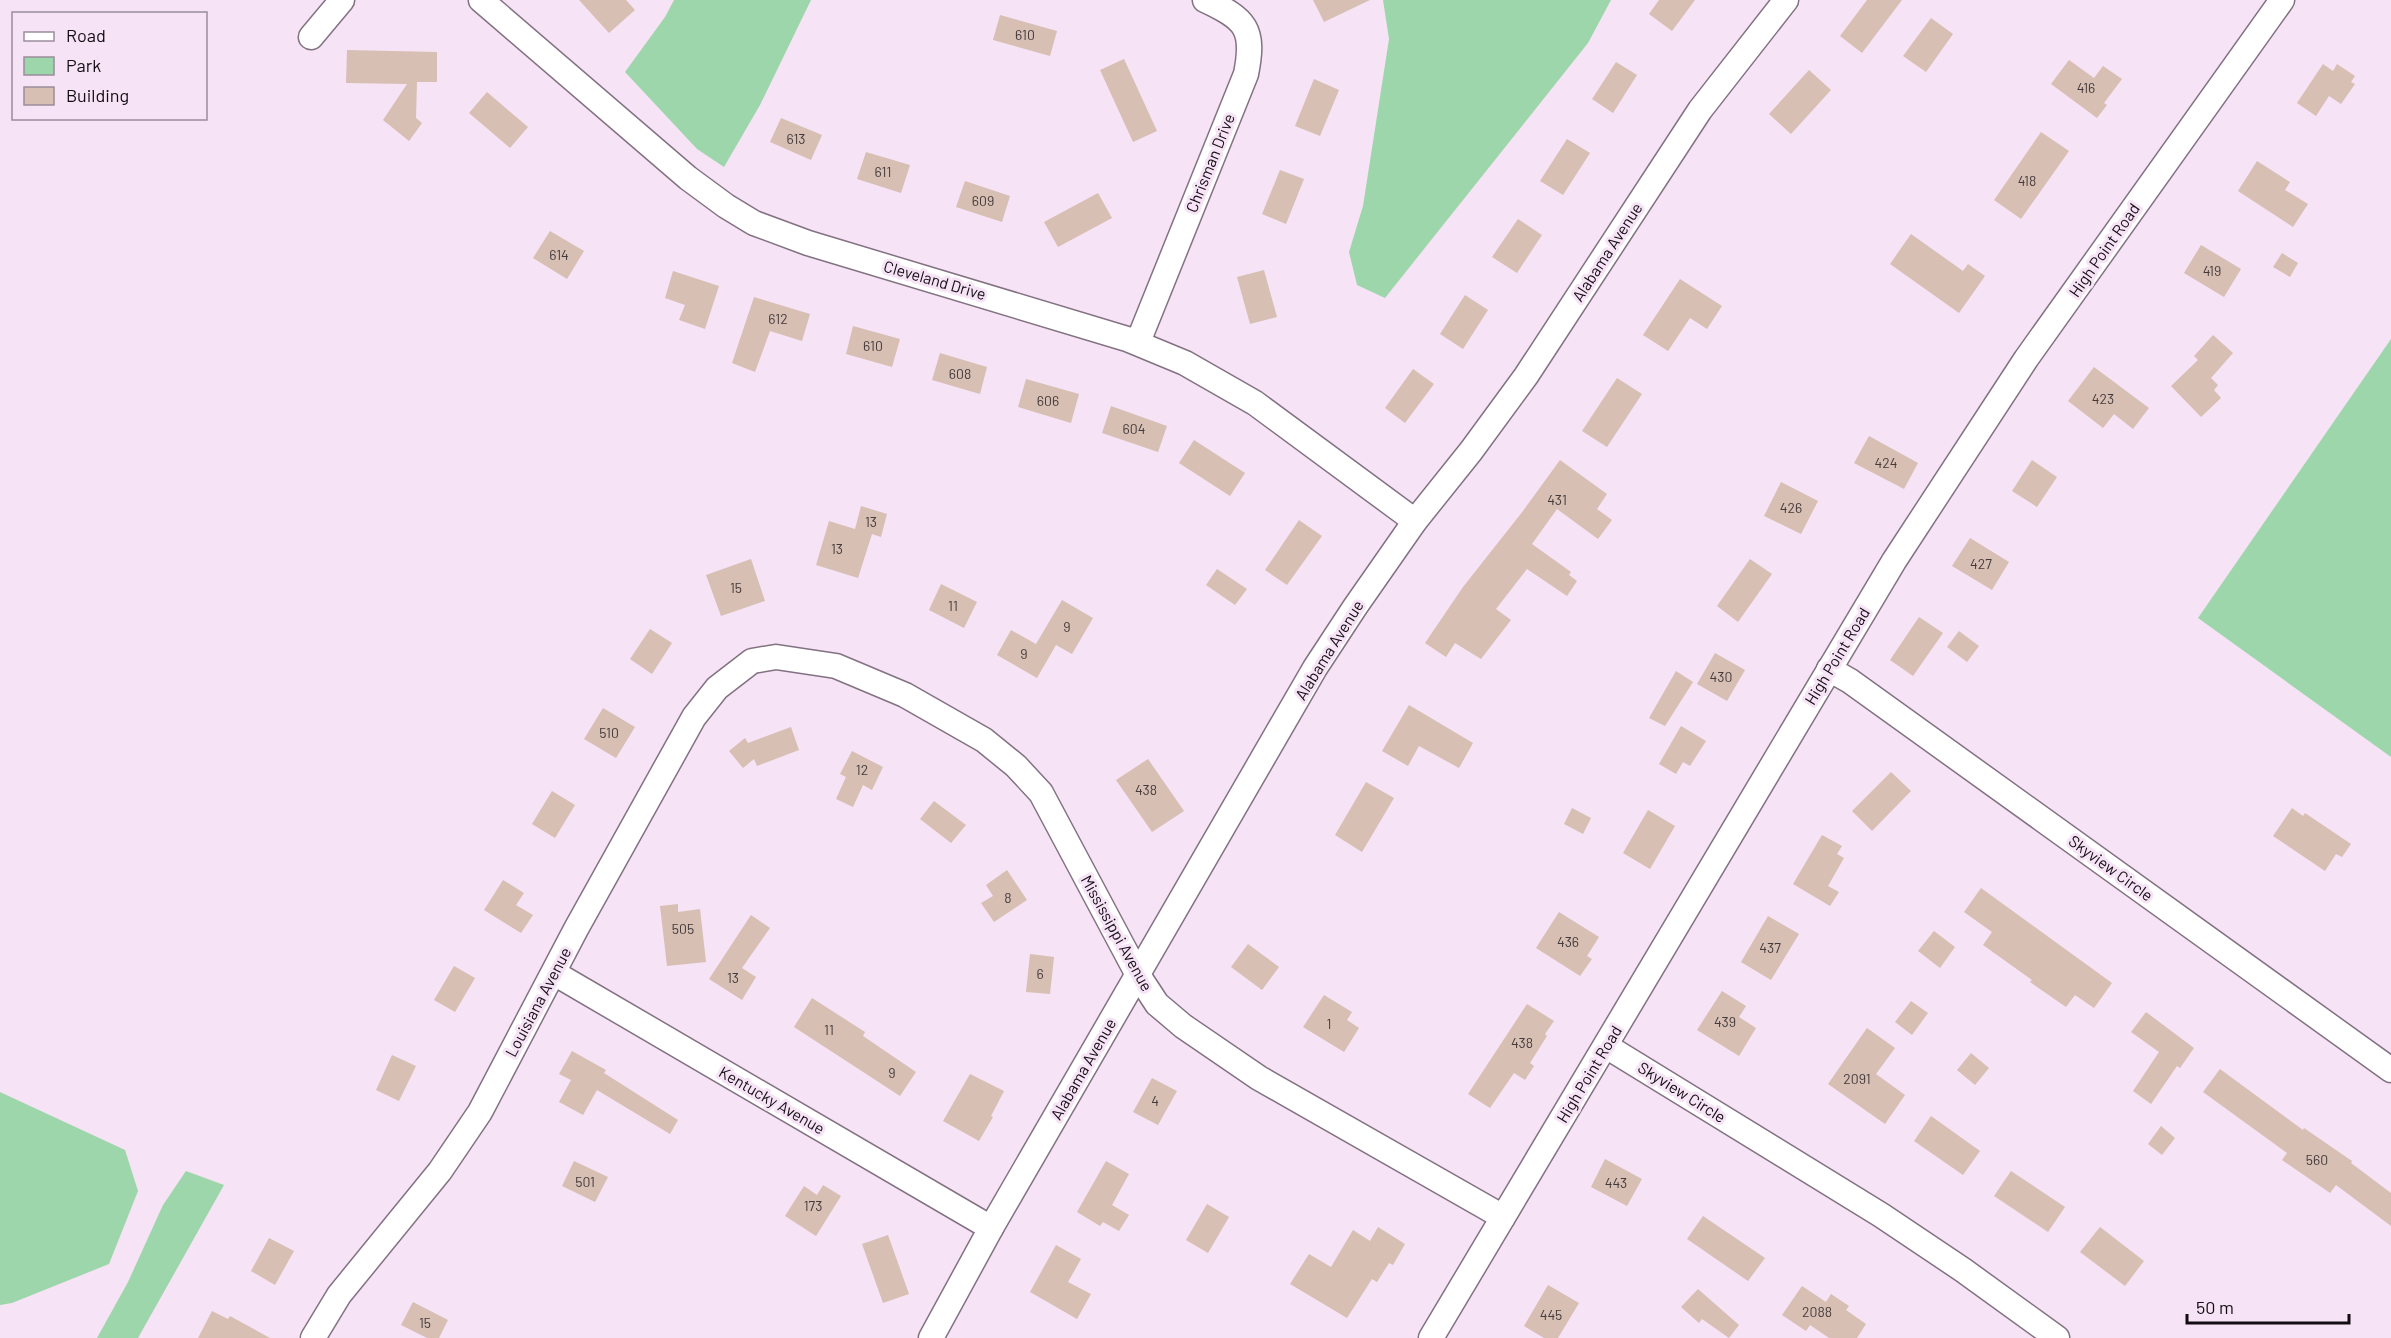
<svg xmlns="http://www.w3.org/2000/svg" width="2391" height="1338" viewBox="0 0 2391 1338" font-family="Barlow,sans-serif">
  <rect width="100%" height="100%" fill="#f6e3f5"/>
  <g fill="#9dd6ab">
    <polygon points="674,0 811,0 760,105 724,167 697,149 625,72 665,17"/>
    <polygon points="1383,0 1611,0 1588,43 1385,298 1357,285 1349,252 1363,206 1389,39"/>
    <polygon points="2391,339 2391,757 2198,618"/>
    <polygon points="0,1092 125,1150 138,1191 109,1264 12,1303 0,1305"/>
    <polygon points="186,1171 224,1185 138,1338 97,1338 128,1282 163,1205"/>
  </g>
  <g fill="#d7bfb4">
    <polygon points="579,0 626,0 635,10 609,33"/>
    <polygon points="1313,0 1370,0 1324,22"/>
    <polygon points="1659,0 1695,0 1672,31 1649,14"/>
    <polygon points="1867,0 1902,0 1862,53 1840,36"/>
    <polygon points="1000,15 1057,31 1050,56 993,40"/>
    <polygon points="1931,18 1953,34 1926,72 1903,56"/>
    <polygon points="347,50 437,52 437,82 417,82 416,118 422,123 409,141 383,120 407,84 346,83"/>
    <polygon points="1124,59 1157,131 1133,142 1100,70"/>
    <polygon points="2069,60 2094,78 2103,66 2122,79 2104,103 2107,105 2097,118 2051,84"/>
    <polygon points="1616,62 1637,75 1613,113 1592,99"/>
    <polygon points="2323,64 2333,71 2337,64 2355,76 2351,82 2355,84 2341,104 2329,96 2316,116 2297,103"/>
    <polygon points="1809,70 1831,90 1791,134 1769,114"/>
    <polygon points="1314,79 1339,90 1320,136 1295,126"/>
    <polygon points="487,92 528,127 510,148 469,113"/>
    <polygon points="781,118 822,135 811,160 770,142"/>
    <polygon points="2041,132 2069,151 2021,219 1994,200"/>
    <polygon points="1567,139 1590,153 1563,195 1540,181"/>
    <polygon points="866,152 910,165 901,193 857,179"/>
    <polygon points="2257,161 2290,182 2285,190 2308,204 2293,227 2238,191"/>
    <polygon points="1280,170 1304,179 1286,224 1262,214"/>
    <polygon points="965,181 1010,196 1002,222 956,207"/>
    <polygon points="1098,193 1112,218 1058,247 1044,222"/>
    <polygon points="1518,219 1542,235 1517,273 1492,257"/>
    <polygon points="550,231 584,251 567,279 533,258"/>
    <polygon points="1911,234 1963,271 1968,264 1985,276 1959,313 1890,264"/>
    <polygon points="2201,245 2241,269 2224,297 2184,273"/>
    <polygon points="2282,253 2298,263 2290,277 2273,267"/>
    <polygon points="1264,270 1277,317 1250,324 1237,277"/>
    <polygon points="673,271 719,286 705,329 679,320 685,305 665,298"/>
    <polygon points="1680,279 1722,306 1707,329 1690,318 1668,351 1643,335"/>
    <polygon points="1465,295 1488,310 1463,349 1440,334"/>
    <polygon points="754,297 810,314 802,341 770,331 755,372 732,363"/>
    <polygon points="853,326 900,339 892,367 846,354"/>
    <polygon points="2213,335 2233,353 2211,378 2218,385 2214,390 2221,398 2201,417 2171,386 2198,360 2194,356"/>
    <polygon points="940,353 987,367 980,394 932,380"/>
    <polygon points="2094,367 2149,408 2133,429 2114,414 2103,428 2068,401"/>
    <polygon points="1413,369 1434,384 1405,423 1385,408"/>
    <polygon points="1617,378 1642,394 1607,447 1582,431"/>
    <polygon points="1026,379 1079,394 1071,423 1018,407"/>
    <polygon points="1111,406 1167,426 1158,452 1102,433"/>
    <polygon points="1869,436 1918,463 1904,489 1854,463"/>
    <polygon points="1194,440 1245,473 1230,496 1179,463"/>
    <polygon points="1560,460 1607,494 1597,509 1612,520 1598,539 1557,509 1532,544 1571,572 1569,575 1577,581 1567,596 1527,569 1496,609 1511,620 1481,659 1455,643 1446,657 1425,643 1463,587 1523,511"/>
    <polygon points="2032,460 2057,477 2037,507 2012,491"/>
    <polygon points="1781,482 1818,501 1801,534 1764,516"/>
    <polygon points="861,506 887,514 881,537 872,534 858,578 816,565 829,521 855,529"/>
    <polygon points="1299,520 1322,536 1287,585 1265,570"/>
    <polygon points="1970,538 2009,562 1992,590 1952,566"/>
    <polygon points="751,559 765,601 721,616 706,575"/>
    <polygon points="1750,559 1772,574 1738,622 1717,606"/>
    <polygon points="1217,569 1247,589 1235,605 1206,585"/>
    <polygon points="941,584 977,602 964,628 929,610"/>
    <polygon points="1062,600 1093,618 1072,654 1056,645 1037,678 997,655 1011,630 1036,644"/>
    <polygon points="1919,617 1943,633 1913,676 1890,660"/>
    <polygon points="650,629 672,643 652,674 630,659"/>
    <polygon points="1959,631 1979,646 1967,662 1947,647"/>
    <polygon points="1715,653 1745,670 1727,701 1697,684"/>
    <polygon points="1676,671 1693,682 1665,726 1649,718"/>
    <polygon points="1409,705 1473,743 1459,768 1419,746 1408,766 1382,751"/>
    <polygon points="603,708 635,727 616,758 584,739"/>
    <polygon points="1681,726 1706,741 1690,766 1683,762 1676,774 1659,764"/>
    <polygon points="791,727 799,750 757,766 754,759 743,768 729,751 745,738 748,743"/>
    <polygon points="852,751 883,767 872,790 863,785 853,807 836,799 846,777 840,774"/>
    <polygon points="1148,759 1184,811 1152,832 1116,780"/>
    <polygon points="1891,772 1911,791 1872,831 1852,811"/>
    <polygon points="1366,782 1394,798 1362,852 1335,835"/>
    <polygon points="552,791 575,805 555,838 532,824"/>
    <polygon points="934,801 966,825 951,843 920,819"/>
    <polygon points="1572,808 1591,818 1583,834 1564,824"/>
    <polygon points="2292,808 2303,816 2305,813 2351,844 2342,857 2336,854 2325,871 2273,836"/>
    <polygon points="1648,810 1675,826 1650,869 1623,853"/>
    <polygon points="1822,835 1842,846 1837,854 1844,858 1828,886 1839,892 1830,906 1793,884"/>
    <polygon points="1007,870 1027,900 994,922 981,903 993,896 986,885"/>
    <polygon points="503,880 524,893 516,905 533,915 521,933 484,910"/>
    <polygon points="1981,888 2112,983 2094,1008 2075,995 2066,1007 2030,982 2032,980 1983,945 1992,932 1964,912"/>
    <polygon points="678,904 678,912 700,909 706,962 667,966 660,906"/>
    <polygon points="1559,912 1599,937 1587,956 1592,959 1580,976 1536,948"/>
    <polygon points="751,915 770,928 742,968 756,977 742,1000 709,979"/>
    <polygon points="1768,916 1799,934 1771,980 1741,962"/>
    <polygon points="1934,931 1955,947 1940,968 1918,951"/>
    <polygon points="1248,944 1279,967 1262,990 1231,967"/>
    <polygon points="1030,954 1054,957 1050,994 1026,992"/>
    <polygon points="454,966 475,978 455,1012 434,1000"/>
    <polygon points="1722,991 1746,1006 1739,1017 1756,1028 1739,1056 1697,1030"/>
    <polygon points="1324,995 1352,1012 1347,1020 1359,1028 1344,1052 1303,1027"/>
    <polygon points="812,998 865,1032 863,1036 916,1072 900,1096 794,1027"/>
    <polygon points="1911,1001 1928,1013 1912,1035 1895,1022"/>
    <polygon points="1527,1004 1554,1021 1545,1034 1547,1036 1530,1063 1534,1066 1525,1080 1514,1073 1490,1108 1468,1094"/>
    <polygon points="2146,1012 2194,1048 2180,1068 2177,1066 2151,1104 2133,1091 2159,1052 2131,1032"/>
    <polygon points="1867,1028 1895,1048 1876,1074 1905,1095 1885,1124 1828,1084"/>
    <polygon points="572,1051 606,1070 604,1073 678,1120 670,1134 597,1090 583,1115 559,1102 571,1080 559,1074"/>
    <polygon points="1971,1053 1989,1068 1975,1085 1957,1070"/>
    <polygon points="392,1055 416,1066 399,1101 376,1090"/>
    <polygon points="2220,1069 2303,1130 2304,1128 2352,1161 2351,1163 2391,1193 2391,1226 2336,1185 2330,1193 2282,1160 2287,1153 2203,1092"/>
    <polygon points="970,1074 1004,1091 991,1116 993,1117 979,1141 943,1121"/>
    <polygon points="1152,1078 1177,1091 1158,1125 1133,1112"/>
    <polygon points="1931,1116 1980,1151 1963,1175 1914,1141"/>
    <polygon points="2161,1126 2175,1138 2162,1155 2148,1144"/>
    <polygon points="1605,1159 1642,1179 1627,1206 1591,1187"/>
    <polygon points="574,1161 608,1177 595,1202 562,1186"/>
    <polygon points="1106,1161 1129,1174 1112,1205 1129,1215 1119,1231 1103,1222 1100,1226 1077,1212"/>
    <polygon points="2011,1171 2065,1207 2048,1232 1994,1196"/>
    <polygon points="823,1185 841,1196 816,1236 785,1216 804,1186 817,1195"/>
    <polygon points="1207,1204 1229,1217 1208,1253 1186,1240"/>
    <polygon points="1703,1216 1765,1258 1748,1281 1687,1239"/>
    <polygon points="1378,1227 1405,1244 1393,1265 1389,1263 1377,1282 1372,1279 1347,1318 1290,1284 1309,1254 1331,1267 1353,1230 1370,1241"/>
    <polygon points="2100,1227 2144,1261 2125,1286 2080,1252"/>
    <polygon points="888,1235 909,1294 883,1303 862,1244"/>
    <polygon points="269,1238 294,1251 275,1285 251,1271"/>
    <polygon points="1056,1245 1081,1259 1068,1282 1091,1294 1077,1319 1030,1292"/>
    <polygon points="1548,1285 1579,1303 1558,1338 1544,1338 1524,1326"/>
    <polygon points="1802,1286 1826,1302 1831,1294 1849,1306 1846,1310 1866,1324 1857,1338 1829,1338 1810,1325 1806,1331 1782,1315"/>
    <polygon points="1698,1289 1739,1325 1729,1338 1702,1319 1699,1323 1681,1307"/>
    <polygon points="413,1302 448,1320 439,1338 427,1338 401,1325"/>
    <polygon points="212,1311 228,1319 230,1316 270,1338 198,1338"/>
  </g>
  <g fill="none" stroke-linecap="round" stroke-linejoin="round">
    <g stroke="#827282" stroke-width="27">
      <g id="minor">
        <polyline points="481,0 688,178 726,206 754,223 808,243 1127,339 1185,363 1255,403 1415,521"/>
        <polyline points="311,37 342,0"/>
        <path d="M1138 342 1246 74C1255 29 1246 19 1205 0"/>
        <polyline points="1829,669 1850,681 2391,1070"/>
        <polyline points="554,973 991,1228"/>
        <polyline points="1606,1046 1881,1215 1963,1270 2057,1338"/>
        <polyline points="313,1338 339,1295 440,1171 480,1112 576,929 694,717 717,688 752,661 776,657 836,666 905,695 984,740 1016,766 1041,793 1138,975 1157,1004 1183,1026 1259,1078 1503,1217"/>
        <polyline points="931,1338 991,1228 1315,668 1355,607 1415,521 1471,451 1526,376 1700,110 1786,0"/>
        <polyline points="1431,1338 1894,561 2026,359 2282,0"/>
      </g>
    </g>
    <use href="#minor" stroke="#fff" stroke-width="24"/>
  </g>
  <g text-anchor="middle" stroke-width="6" stroke-linejoin="round" paint-order="stroke">
    <g font-size="14" fill="#443a3b">
      <text x="1025" y="40">610</text>
      <text x="2086" y="93">416</text>
      <text x="796" y="144">613</text>
      <text x="883" y="177">611</text>
      <text x="2027" y="186">418</text>
      <text x="983" y="206">609</text>
      <text x="559" y="260">614</text>
      <text x="2212" y="276">419</text>
      <text x="778" y="324">612</text>
      <text x="873" y="351">610</text>
      <text x="960" y="379">608</text>
      <text x="2103" y="404">423</text>
      <text x="1048" y="406">606</text>
      <text x="1134" y="434">604</text>
      <text x="1886" y="468">424</text>
      <text x="1557" y="505">431</text>
      <text x="1791" y="513">426</text>
      <text x="871" y="527">13</text>
      <text x="837" y="554">13</text>
      <text x="1981" y="569">427</text>
      <text x="736" y="593">15</text>
      <text x="953" y="611">11</text>
      <text x="1067" y="632">9</text>
      <text x="1024" y="659">9</text>
      <text x="1721" y="682">430</text>
      <text x="609" y="738">510</text>
      <text x="862" y="775">12</text>
      <text x="1146" y="795">438</text>
      <text x="1008" y="903">8</text>
      <text x="683" y="934">505</text>
      <text x="1568" y="947">436</text>
      <text x="1770" y="953">437</text>
      <text x="1040" y="979">6</text>
      <text x="733" y="983">13</text>
      <text x="1725" y="1027">439</text>
      <text x="1329" y="1029">1</text>
      <text x="829" y="1035">11</text>
      <text x="1522" y="1048">438</text>
      <text x="892" y="1078">9</text>
      <text x="1857" y="1084">2091</text>
      <text x="1155" y="1106">4</text>
      <text x="2317" y="1165">560</text>
      <text x="585" y="1187">501</text>
      <text x="1616" y="1188">443</text>
      <text x="813" y="1211">173</text>
      <text x="1817" y="1317">2088</text>
      <text x="1551" y="1320">445</text>
      <text x="425" y="1328">15</text>
    </g>
    <g font-size="16" fill="#130d13" stroke="#f6e3f5">
      <text transform="translate(1210 163) rotate(-68)" y="6">Chrisman Drive</text>
      <text transform="translate(2104 250) rotate(-55)" y="6">High Point Road</text>
      <text transform="translate(1607 252) rotate(-57)" y="6">Alabama Avenue</text>
      <text transform="translate(935 280) rotate(16)" y="6">Cleveland Drive</text>
      <text transform="translate(1329 650) rotate(-58)" y="6">Alabama Avenue</text>
      <text transform="translate(1837 656) rotate(-59)" y="6">High Point Road</text>
      <text transform="translate(2111 868) rotate(36)" y="6">Skyview Circle</text>
      <text transform="translate(1117 933) rotate(61)" y="6">Mississippi Avenue</text>
      <text transform="translate(538 1002) rotate(-62)" y="6">Louisiana Avenue</text>
      <text transform="translate(1083 1069) rotate(-60)" y="6">Alabama Avenue</text>
      <text transform="translate(1589 1074) rotate(-59)" y="6">High Point Road</text>
      <text transform="translate(1682 1092) rotate(32)" y="6">Skyview Circle</text>
      <text transform="translate(772 1100) rotate(30)" y="6">Kentucky Avenue</text>
    </g>
  </g>
  <rect x="12" y="12" width="195" height="108" fill="#f6e3f5" stroke="#9b8d9b" stroke-width="1.5"/>
  <rect x="24" y="32" width="30" height="9" fill="#ffffff" stroke="#9b8d9b" stroke-width="1.5"/>
  <text x="66" y="42" font-size="18" fill="#130d13">Road</text>
  <rect x="24" y="57" width="30" height="18" fill="#9dd6ab" stroke="#9b8d9b" stroke-width="1.5"/>
  <text x="66" y="72" font-size="18" fill="#130d13">Park</text>
  <rect x="24" y="87" width="30" height="18" fill="#d7bfb4" stroke="#9b8d9b" stroke-width="1.5"/>
  <text x="66" y="102" font-size="18" fill="#130d13">Building</text>
  <path d="M2187 1314v9h162v-9" fill="none" stroke="#130d13" stroke-width="3"/>
  <text x="2196" y="1314" font-size="18" fill="#130d13" stroke="#f6e3f5" stroke-width="4.5" paint-order="stroke">50 m</text>
</svg>
